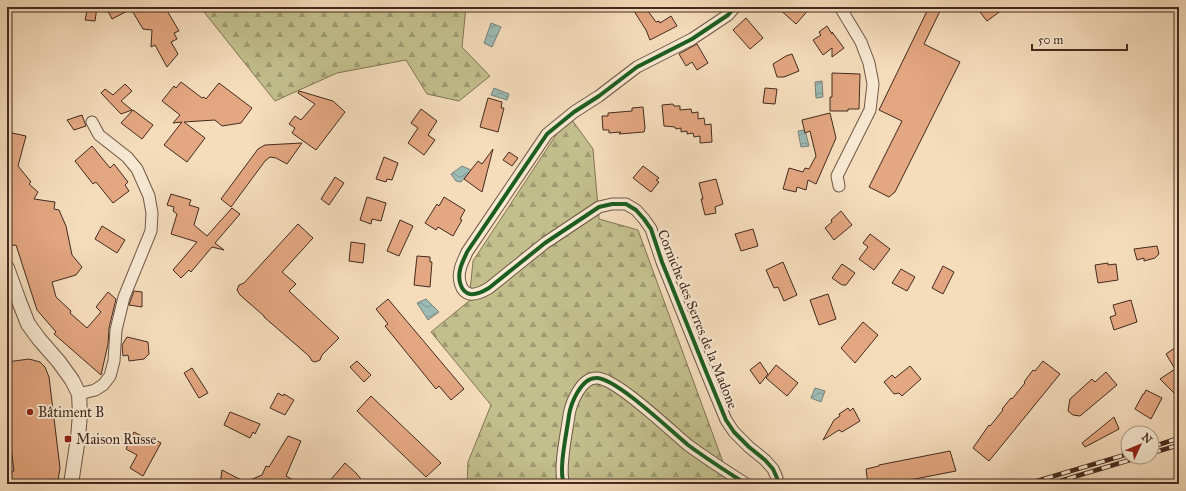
<svg xmlns="http://www.w3.org/2000/svg" width="1186" height="491" viewBox="0 0 1186 491" font-family="'IM FELL Great Primer',serif">
  <defs>
    <pattern id="forest-firs" width="22" height="20" patternUnits="userSpaceOnUse"><rect width="22" height="20" fill="#c2bf8c"/><path d="M5 1l3.5 6h-7zM16 11l3.5 6h-7z" fill="#9f9b72"/></pattern>
    <pattern id="water-waves" width="16" height="10" patternUnits="userSpaceOnUse"><rect width="16" height="10" fill="#9dbbb5"/><path d="M0 5q4-4 8 0t8 0" fill="none" stroke="#829893"/></pattern>
  </defs>
  <rect width="100%" height="100%" fill="#f5ddbc"/>
  <filter id="stains"><feTurbulence type="fractalNoise" baseFrequency=".005" numOctaves="4"/><feColorMatrix values="0 0 0 0 .2 0 0 0 0 .09 0 0 0 0 .02 0 0 0 .5 -.17"/></filter>
  <radialGradient id="worn" r=".72"><stop offset=".6" stop-color="#630" stop-opacity="0"/><stop offset="1" stop-color="#630" stop-opacity=".3"/></radialGradient>
  <g fill="url(#forest-firs)" stroke="#827456">
    <polygon points="200,7 466,7 462,47 490,76 459,101 427,94 406,60 337,73 275,101"/>
    <polygon points="572,120 593,149 599,219 638,230 731,484 467,484 468,462 491,405 431,332 469,301 473,261 558,132"/>
  </g>
  <g fill="url(#water-waves)" stroke="#798179">
    <polygon points="491,23 501,27 492,47 484,43"/>
    <polygon points="822,81 823,97 816,98 815,82"/>
    <polygon points="494,88 509,94 507,100 491,95"/>
    <polygon points="805,130 809,146 801,147 798,131"/>
    <polygon points="462,166 471,170 461,182 456,181 451,174"/>
    <polygon points="426,299 439,312 428,320 417,303"/>
    <polygon points="815,388 825,391 821,402 811,398"/>
  </g>
  <g fill="#e3a781" stroke="#432a1f">
    <polygon points="88,7 97,7 95,21 85,20"/>
    <polygon points="106,7 165,7 179,31 174,33 177,39 171,42 178,54 167,67 155,45 151,47 152,30 143,29 131,9 112,19"/>
    <polygon points="639,7 645,7 656,22 659,21 660,23 671,16 677,26 650,40 646,30 634,11"/>
    <polygon points="777,7 811,7 796,24"/>
    <polygon points="929,7 942,7 924,44 960,62 895,192 889,197 869,187 902,121 879,110"/>
    <polygon points="976,7 1006,7 987,21"/>
    <polygon points="746,18 763,38 750,49 733,30"/>
    <polygon points="827,26 832,34 832,32 844,48 832,57 832,48 823,55 813,40 821,35 819,32"/>
    <polygon points="697,44 708,63 697,70 692,62 686,66 679,54"/>
    <polygon points="792,54 799,71 784,77 777,77 773,64 786,56"/>
    <polygon points="832,73 860,74 859,109 848,109 848,111 830,111 830,97 832,97"/>
    <polygon points="181,82 202,98 204,97 206,99 219,83 252,108 241,123 222,126 215,120 184,122 205,138 187,162 164,145 182,122 173,123 180,115 162,101 174,86 176,88"/>
    <polygon points="125,84 132,91 121,101 132,110 121,114 101,93 105,89 113,95"/>
    <polygon points="765,88 777,89 775,104 763,103"/>
    <polygon points="299,91 333,101 345,112 316,150 292,133 295,128 289,124 295,116 301,120 315,104 298,93"/>
    <polygon points="488,98 502,102 501,108 504,108 498,132 480,127"/>
    <polygon points="673,104 674,106 680,106 680,110 691,109 692,113 698,112 698,119 704,118 705,125 711,124 712,142 700,143 700,136 694,137 693,133 687,134 687,131 681,132 681,128 676,129 675,127 664,126 662,105"/>
    <polygon points="643,107 645,128 644,132 619,134 621,132 609,133 609,130 603,130 602,116 608,116 608,113 632,111 632,108"/>
    <polygon points="421,109 437,121 428,135 435,140 424,155 408,143 418,128 411,123"/>
    <polygon points="133,110 153,125 142,139 121,123"/>
    <polygon points="830,113 836,138 816,184 808,180 806,190 797,187 796,192 783,189 789,168 803,172 805,168 809,169 816,156 810,131 805,133 802,120"/>
    <polygon points="82,115 86,126 74,130 67,120"/>
    <polygon points="12,133 26,136 18,166 31,182 29,184 38,192 34,199 55,202 54,209 59,210 66,226 72,255 82,267 76,275 52,282 56,297 71,311 70,313 87,328 101,312 96,307 108,292 116,299 109,328 108,344 101,375 54,334 56,332 37,310 16,245 7,246 7,152"/>
    <polygon points="302,143 287,164 276,158 270,157 265,161 231,207 221,199 258,149 265,145"/>
    <polygon points="92,146 110,168 114,164 128,182 125,185 129,191 113,203 96,182 93,184 75,161"/>
    <polygon points="493,149 482,192 464,179 478,161 482,164"/>
    <polygon points="509,152 518,158 512,166 503,160"/>
    <polygon points="384,157 398,163 392,180 387,179 386,182 376,179"/>
    <polygon points="643,166 659,178 656,180 659,182 651,192 633,178"/>
    <polygon points="335,177 344,183 329,205 321,199"/>
    <polygon points="716,179 723,204 715,207 716,213 705,215 701,199 703,199 699,183"/>
    <polygon points="171,194 191,200 189,205 199,208 194,225 207,236 232,208 240,214 215,243 224,250 212,247 191,272 189,270 181,278 173,270 197,242 171,234 177,214 173,211 174,207 167,205"/>
    <polygon points="367,197 386,203 381,221 372,219 371,224 360,220"/>
    <polygon points="444,197 465,210 460,219 462,220 453,236 438,227 436,230 425,223 437,204 439,206"/>
    <polygon points="841,211 852,225 834,240 825,228 832,222 831,220"/>
    <polygon points="400,220 413,226 399,256 387,251"/>
    <polygon points="298,224 313,238 282,272 296,284 289,291 339,338 322,355 320,360 315,362 312,361 309,356 264,317 264,316 240,295 237,290 239,285 244,283"/>
    <polygon points="102,226 125,240 117,253 95,239"/>
    <polygon points="753,229 758,246 741,251 735,234"/>
    <polygon points="870,234 890,249 874,270 859,259 868,247 863,243"/>
    <polygon points="351,242 365,244 363,263 349,261"/>
    <polygon points="1157,246 1159,254 1155,258 1144,261 1144,258 1137,260 1134,249"/>
    <polygon points="417,256 430,257 430,262 432,262 430,287 414,285"/>
    <polygon points="783,262 797,295 784,301 778,287 774,288 766,270"/>
    <polygon points="1108,263 1108,265 1116,264 1118,280 1098,283 1095,265"/>
    <polygon points="842,264 855,273 846,285 842,285 832,278"/>
    <polygon points="943,266 954,272 943,294 932,288"/>
    <polygon points="901,269 915,277 907,291 892,283"/>
    <polygon points="134,291 142,292 142,307 129,305"/>
    <polygon points="828,294 836,319 819,325 810,300"/>
    <polygon points="388,299 464,389 451,400 439,386 436,389 385,326 388,324 376,309"/>
    <polygon points="1131,300 1137,322 1114,330 1110,317 1116,315 1113,305"/>
    <polygon points="863,322 878,335 855,363 841,348"/>
    <polygon points="127,337 148,342 149,354 144,359 129,361 128,355 123,356 122,345"/>
    <polygon points="1179,345 1179,398 1160,379 1175,369 1166,354"/>
    <polygon points="29,359 40,362 45,367 49,377 60,468 58,480 54,484 7,484 7,472 14,471 11,447 7,448 7,362"/>
    <polygon points="357,361 371,375 364,382 350,367"/>
    <polygon points="1043,361 1060,374 989,461 973,448 989,425 990,426 1003,410 1002,409 1011,398 1012,399 1025,383 1024,382 1033,370 1035,371"/>
    <polygon points="760,362 768,374 760,384 750,370"/>
    <polygon points="776,365 798,383 787,396 766,378"/>
    <polygon points="910,366 921,379 902,396 899,393 894,394 884,382 892,375 895,378"/>
    <polygon points="192,368 208,393 199,398 184,373"/>
    <polygon points="1106,372 1117,385 1080,416 1073,415 1068,411 1070,399 1092,379 1095,382"/>
    <polygon points="1146,390 1162,398 1151,419 1135,409 1143,394 1144,394"/>
    <polygon points="278,393 283,396 284,394 294,400 285,415 270,408"/>
    <polygon points="371,396 441,463 426,477 357,411"/>
    <polygon points="848,408 850,411 853,408 860,421 842,432 839,430 823,440 834,420 840,416 839,414"/>
    <polygon points="230,412 260,424 255,434 253,432 250,438 224,425"/>
    <polygon points="1114,417 1119,429 1085,447 1082,443"/>
    <polygon points="134,432 147,439 148,436 161,443 143,476 130,468 137,455 126,449"/>
    <polygon points="288,436 301,441 286,476 301,484 220,484 222,470 245,482 262,475 266,466 269,467"/>
    <polygon points="950,451 956,471 889,484 868,484 866,469 879,466 879,465"/>
    <polygon points="345,463 356,473 365,484 327,484"/>
  </g>
  <g fill="none" stroke-linecap="round" stroke-linejoin="round">
    <g stroke="#705746" stroke-width="13">
      <g id="minor">
        <path d="M735 7 728 15 692 39 637 67 599 96 574 112 547 134 467 252C465 257 461 264 460 270 458 278 460 292 470 294 477 295 484 291 489 288L545 243 599 207 612 204H626L636 210 644 219 651 229 662 262 707 374 726 420 734 432 749 447 765 460 773 469 777 478 776 484"/>
        <polyline points="839,186 837,176 870,110 873,84 869,63 861,42 840,7"/>
        <polyline points="79,394 95,390 103,385 110,376 114,361 116,330 124,297 151,231 152,213 149,196 137,169 127,157 99,135 92,122"/>
        <path d="M564 484C558 470 567 432 569 415 571 403 581 378 596 378 615 377 671 431 688 445 707 459 726 471 746 484"/>
      </g>
    </g>
    <g stroke="#705746" stroke-width="16">
      <polyline id="tertiary" points="7,268 19,301 28,324 39,339 59,362 72,380 79,394 80,414 78,438 71,484"/>
    </g>
    <use href="#minor" stroke="#f8e9d3" stroke-width="11"/>
    <use href="#tertiary" stroke="#f8e9d3" stroke-width="14"/>
    <g stroke="#432a1f" stroke-width="4.5">
      <g id="rail">
        <polyline points="1152,447 1179,438"/>
        <polyline points="1152,453 1179,445"/>
        <polyline points="1027,484 1128,454"/>
        <polyline points="1050,484 1140,457"/>
      </g>
    </g>
    <use href="#rail" stroke="#f8e9d3" stroke-width="3" stroke-dasharray="9" stroke-linecap="butt"/>
    <g stroke="#f8e9d3" stroke-width="6">
      <g id="cycleway">
        <path d="M735 7 728 15 692 39 637 67 599 96 574 112 547 134 467 252C465 257 461 264 460 270 458 278 460 292 470 294 477 295 484 291 489 288L545 243 599 207 612 204H626L636 210 644 219 651 229 662 262 707 374 726 420 734 432 749 447 765 460 773 469 777 478 776 484"/>
        <path d="M564 484C558 470 567 432 569 415 571 403 581 378 596 378 615 377 671 431 688 445 707 459 726 471 746 484"/>
      </g>
    </g>
    <use href="#cycleway" stroke="#1b5e20" stroke-width="4"/>
  </g>
  <g fill="#8f2418" stroke="#f8e9d3" stroke-width="1.5">
    <circle cx="30" cy="412" r="4"/>
    <rect x="64" y="435" width="8" height="8" rx="2"/>
  </g>
  <g text-anchor="middle" stroke-width="4" stroke-linejoin="round" paint-order="stroke">
    <g font-size="14" fill="#432a1f" stroke="#f8e9d3">
      <text transform="translate(698 319) rotate(68)" y="5">Corniche des Serres de la Madone</text>
    </g>
    <g font-size="14" fill="#432a1f" stroke="#f8e9d3" text-anchor="start">
      <text x="38" y="417">Bâtiment B</text>
      <text x="76" y="444">Maison Russe</text>
    </g>
  </g>
  <rect width="1186" height="491" fill="none" stroke="#f5ddbc" stroke-width="24"/>
  <rect x="8" y="8" width="1170" height="475" fill="none" stroke="#432a1f" stroke-width="2"/>
  <rect x="12" y="12" width="1162" height="467" fill="none" stroke="#432a1f"/>
  <g transform="translate(1140 445) rotate(46)"><circle r="19" fill="#f8e9d3" stroke="#b09d8b"/>
  <path d="M0-3L7 15L0 10L-7 15Z" fill="#8f2418"/>
  <text y="-6" font-size="11" font-weight="bold" text-anchor="middle" fill="#432a1f">N</text>
  </g>
  <path d="M1032 44v6h95v-6" fill="none" stroke="#432a1f" stroke-width="2"/>
  <text x="1038" y="44" font-size="12" fill="#432a1f" stroke="#f8e9d3" stroke-width="3" paint-order="stroke">50 m</text>
  <rect width="100%" height="100%" filter="url(#stains)"/>
  <rect width="100%" height="100%" fill="url(#worn)"/>
</svg>
